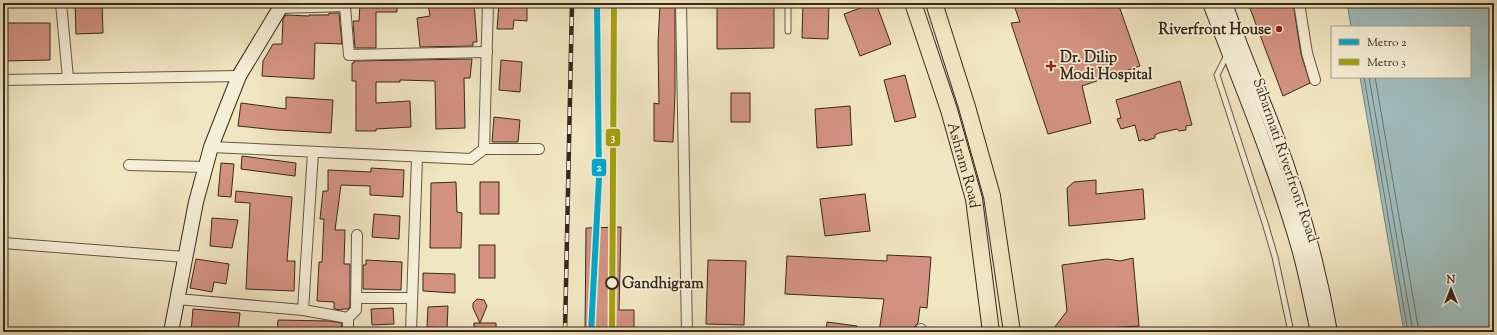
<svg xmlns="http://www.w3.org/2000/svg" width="1497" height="335" viewBox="0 0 1497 335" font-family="'Sorts Mill Goudy',serif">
  <rect width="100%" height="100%" fill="#f1e6c2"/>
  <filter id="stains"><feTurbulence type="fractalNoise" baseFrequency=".005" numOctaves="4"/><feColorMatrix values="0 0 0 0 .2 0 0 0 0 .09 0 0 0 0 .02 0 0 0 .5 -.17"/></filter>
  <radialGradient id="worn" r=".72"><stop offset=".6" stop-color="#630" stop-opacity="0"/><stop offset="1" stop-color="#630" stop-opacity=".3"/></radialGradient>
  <polygon fill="#9fbdbd" stroke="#75827d" points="1347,3 1494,3 1494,332 1404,332 1360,77 1470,77 1470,27 1351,27"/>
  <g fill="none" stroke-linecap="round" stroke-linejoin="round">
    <g stroke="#6a736d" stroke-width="1">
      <polyline points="1364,77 1408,332"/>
      <polyline points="1369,77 1413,332"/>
      <polyline points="1375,77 1419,332"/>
    </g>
  </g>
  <g fill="#d39281" stroke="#36291d">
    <polygon points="75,3 102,3 103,33 76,34"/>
    <polygon points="360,3 397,3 397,12 376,12 376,48 355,48 353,21 359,21"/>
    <polygon points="428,3 474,3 477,42 473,42 473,46 420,47 417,18 430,16"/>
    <polygon points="499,3 527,3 527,21 514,20 513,29 497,29"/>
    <polygon points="660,3 675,3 675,93 673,142 654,141 654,103 659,104 658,44"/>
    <polygon points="717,3 774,3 774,48 717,49"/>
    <polygon points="803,3 829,3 828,39 802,38"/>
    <polygon points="874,3 876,3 891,44 860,56 844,14"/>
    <polygon points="1031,3 1118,3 1140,66 1082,86 1091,123 1048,134 1011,23 1020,22 1015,8"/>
    <polygon points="1248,3 1293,3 1301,54 1310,83 1283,96"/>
    <polygon points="329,13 339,13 342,44 315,43 314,79 262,76 263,61 273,44 282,44 283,19 286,15 309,16 309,15 329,15"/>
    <polygon points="3,23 50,23 50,60 3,61"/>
    <polygon points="472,59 470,78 464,78 465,128 436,129 435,81 400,80 400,82 376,82 376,103 410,101 411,127 376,129 376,131 356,131 356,81 352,81 352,63 354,63 354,61"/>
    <polygon points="501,60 522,62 520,92 499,90"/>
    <polygon points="905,75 916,117 895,122 884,80"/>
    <polygon points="1180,81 1192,125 1186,126 1186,130 1179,131 1177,129 1159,133 1155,135 1155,138 1145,141 1144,139 1139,141 1135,125 1121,129 1117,119 1121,118 1116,100"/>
    <rect x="731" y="93" width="19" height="29"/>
    <polygon points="286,97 333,100 331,133 277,130 238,126 241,103 286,109"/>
    <polygon points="850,106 852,145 817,148 815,109"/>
    <polygon points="494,117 520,120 518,142 492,142"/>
    <polygon points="242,156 296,163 295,176 241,169"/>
    <polygon points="221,163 234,164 231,197 218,196"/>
    <polygon points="371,168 404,170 403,197 370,195 370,186 341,185 335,230 345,230 344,264 350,264 350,307 348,309 342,309 342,310 334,309 334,302 317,301 319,262 322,262 324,219 320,219 323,191 328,191 328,170 371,172"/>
    <polygon points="1096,180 1096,194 1143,189 1145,219 1069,226 1067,188 1074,182"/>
    <polygon points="456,182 457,212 462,213 461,248 430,248 431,183"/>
    <rect x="480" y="182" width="19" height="32"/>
    <polygon points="236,191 292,197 287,261 295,261 294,291 246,289 250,203 235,202"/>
    <polygon points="865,194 870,231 825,236 820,199"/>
    <polygon points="374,214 400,216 399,239 372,237"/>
    <polygon points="212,218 238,220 232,248 210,246"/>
    <polygon points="621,227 619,310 634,310 634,332 585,332 586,228"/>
    <rect x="479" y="245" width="16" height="33"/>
    <polygon points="887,255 931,257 927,308 920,307 918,323 915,326 914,332 879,332 884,299 785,294 787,256 887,261"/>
    <polygon points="1133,258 1139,326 1107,328 1107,332 1051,332 1067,311 1062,265 1107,259 1120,261"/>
    <polygon points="196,259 229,264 226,284 214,282 212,292 190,288"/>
    <polygon points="366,260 402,262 401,290 363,289 363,265 366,265"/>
    <polygon points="708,260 746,261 744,325 706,324"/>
    <polygon points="423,273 455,274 455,293 423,291"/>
    <polygon points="477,299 484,300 487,306 480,323 496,323 496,332 474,332 474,323 480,323 473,308 473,303"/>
    <polygon points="448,306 447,328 427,327 428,307"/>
    <polygon points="393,308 394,324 372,325 371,309"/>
    <polygon points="193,309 240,313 238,332 191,332"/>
    <polygon points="278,320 329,321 342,323 341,332 277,332"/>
    <polygon points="827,322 857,326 857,332 826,332"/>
  </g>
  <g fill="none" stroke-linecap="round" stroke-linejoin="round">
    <g stroke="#655846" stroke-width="7">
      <g id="lane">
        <polyline points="788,3 788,31"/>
        <polyline points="1227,55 1217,75 1265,223 1275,257 1291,332"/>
      </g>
    </g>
    <g stroke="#655846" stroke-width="12">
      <g id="street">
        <polyline points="61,3 68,78"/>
        <polyline points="681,3 687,332"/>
        <polyline points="1299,3 1307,53 1315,80"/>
        <polyline points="345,6 349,55 487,52"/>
        <polyline points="280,8 345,6 348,3"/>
        <polyline points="3,80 239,76"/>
        <polyline points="211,147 471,159 484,149 488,3"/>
        <polyline points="484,149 539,149"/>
        <polyline points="129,165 205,167"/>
        <polyline points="3,243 185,257"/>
        <polyline points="356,298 411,298"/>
        <polyline points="177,299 303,310 348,318 356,310 357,235"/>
        <polyline points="303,310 313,152"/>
        <polyline points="348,332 348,318"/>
        <polyline points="411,332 417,157"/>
        <polyline points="921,332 921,329"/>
      </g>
    </g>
    <g stroke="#36291d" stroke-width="16">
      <g id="secondary">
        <path d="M1210 3C1241 85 1276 167 1300 252 1307 278 1312 305 1318 332"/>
        <path d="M1225 3C1239 46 1258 88 1274 130 1299 196 1318 263 1330 332"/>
        <polyline points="171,332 196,202 211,147 239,76 280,8 280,3"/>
      </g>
    </g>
    <g stroke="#36291d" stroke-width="18">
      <g id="primary">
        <path id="s1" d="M913 3 949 110 974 199 991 332"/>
        <polyline points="934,3 967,107 992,196 1012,332"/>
      </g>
    </g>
    <use href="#lane" stroke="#f6efd7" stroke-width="5"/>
    <use href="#street" stroke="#f6efd7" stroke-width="10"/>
    <use href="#secondary" stroke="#f6efd7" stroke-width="14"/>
    <use href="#primary" stroke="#f1e6c2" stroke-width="16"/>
    <g stroke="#36291d" stroke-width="4.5">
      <polyline id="rail" points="565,332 572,3"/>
    </g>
    <use href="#rail" stroke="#f6efd7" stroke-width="3" stroke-dasharray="9" stroke-linecap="butt"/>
    <g stroke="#f6efd7" stroke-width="9">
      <polyline id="metro-1" points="591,332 599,178 597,3"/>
    </g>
    <g stroke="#f6efd7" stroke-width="9">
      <polyline id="metro-2" points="612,332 614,3"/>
    </g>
    <use href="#metro-1" stroke="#00a9ce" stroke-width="6"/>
    <use href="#metro-2" stroke="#a59f0d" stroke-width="6"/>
  </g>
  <g fill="#8f2418" stroke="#f6efd7" stroke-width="1.5">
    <circle cx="1279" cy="29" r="4"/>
    <path d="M1049 60h4v4h4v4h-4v4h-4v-4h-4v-4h4z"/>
  </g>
  <circle fill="#f6efd7" stroke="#36291d" stroke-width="2" cx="612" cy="283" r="6"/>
  <g text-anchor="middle" stroke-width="3.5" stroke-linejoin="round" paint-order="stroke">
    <g font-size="15" font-weight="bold" fill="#36291d" stroke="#f6efd7" text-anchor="end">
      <text x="1271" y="34">Riverfront House</text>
      <text x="1060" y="62" text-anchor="start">Dr. Dilip<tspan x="1060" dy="17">Modi Hospital</tspan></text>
    </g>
    <g font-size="15" fill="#36291d" stroke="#f6efd7">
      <text transform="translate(1286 160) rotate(71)" y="5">Sabarmati Riverfront Road</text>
      <text dy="5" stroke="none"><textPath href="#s1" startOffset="170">Ashram Road</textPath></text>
    </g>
    <g font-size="15" font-weight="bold" fill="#36291d" stroke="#f6efd7" text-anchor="start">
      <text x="622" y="288">Gandhigram</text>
    </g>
  </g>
  <g stroke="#f6efd7" stroke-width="1.5">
    <rect x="605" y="128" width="16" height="19" rx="4" fill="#a59f0d"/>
    <rect x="591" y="158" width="16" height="19" rx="4" fill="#00a9ce"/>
  </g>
  <g font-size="11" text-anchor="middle" font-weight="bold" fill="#fff">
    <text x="613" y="141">3</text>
    <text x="599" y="171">2</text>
  </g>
  <rect width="1497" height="335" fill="none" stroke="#f1e6c2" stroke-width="16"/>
  <rect x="4" y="4" width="1489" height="327" fill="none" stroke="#36291d" stroke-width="2"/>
  <rect x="8" y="8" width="1481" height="319" fill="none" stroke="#36291d"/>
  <rect x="1331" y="26" width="140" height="52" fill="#f6efd7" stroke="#a9a08d"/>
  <rect x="1339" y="39" width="20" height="6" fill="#00a9ce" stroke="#a9a08d"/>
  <text x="1367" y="46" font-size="12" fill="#36291d">Metro 2</text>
  <rect x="1339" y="59" width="20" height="6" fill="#a59f0d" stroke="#a9a08d"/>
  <text x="1367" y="66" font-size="12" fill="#36291d">Metro 3</text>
  <g transform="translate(1451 289)" stroke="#f6efd7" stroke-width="3" paint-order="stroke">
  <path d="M0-3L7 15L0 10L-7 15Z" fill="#36291d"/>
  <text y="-6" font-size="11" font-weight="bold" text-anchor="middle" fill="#36291d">N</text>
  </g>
  <rect width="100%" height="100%" filter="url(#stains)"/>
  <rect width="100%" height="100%" fill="url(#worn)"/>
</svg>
